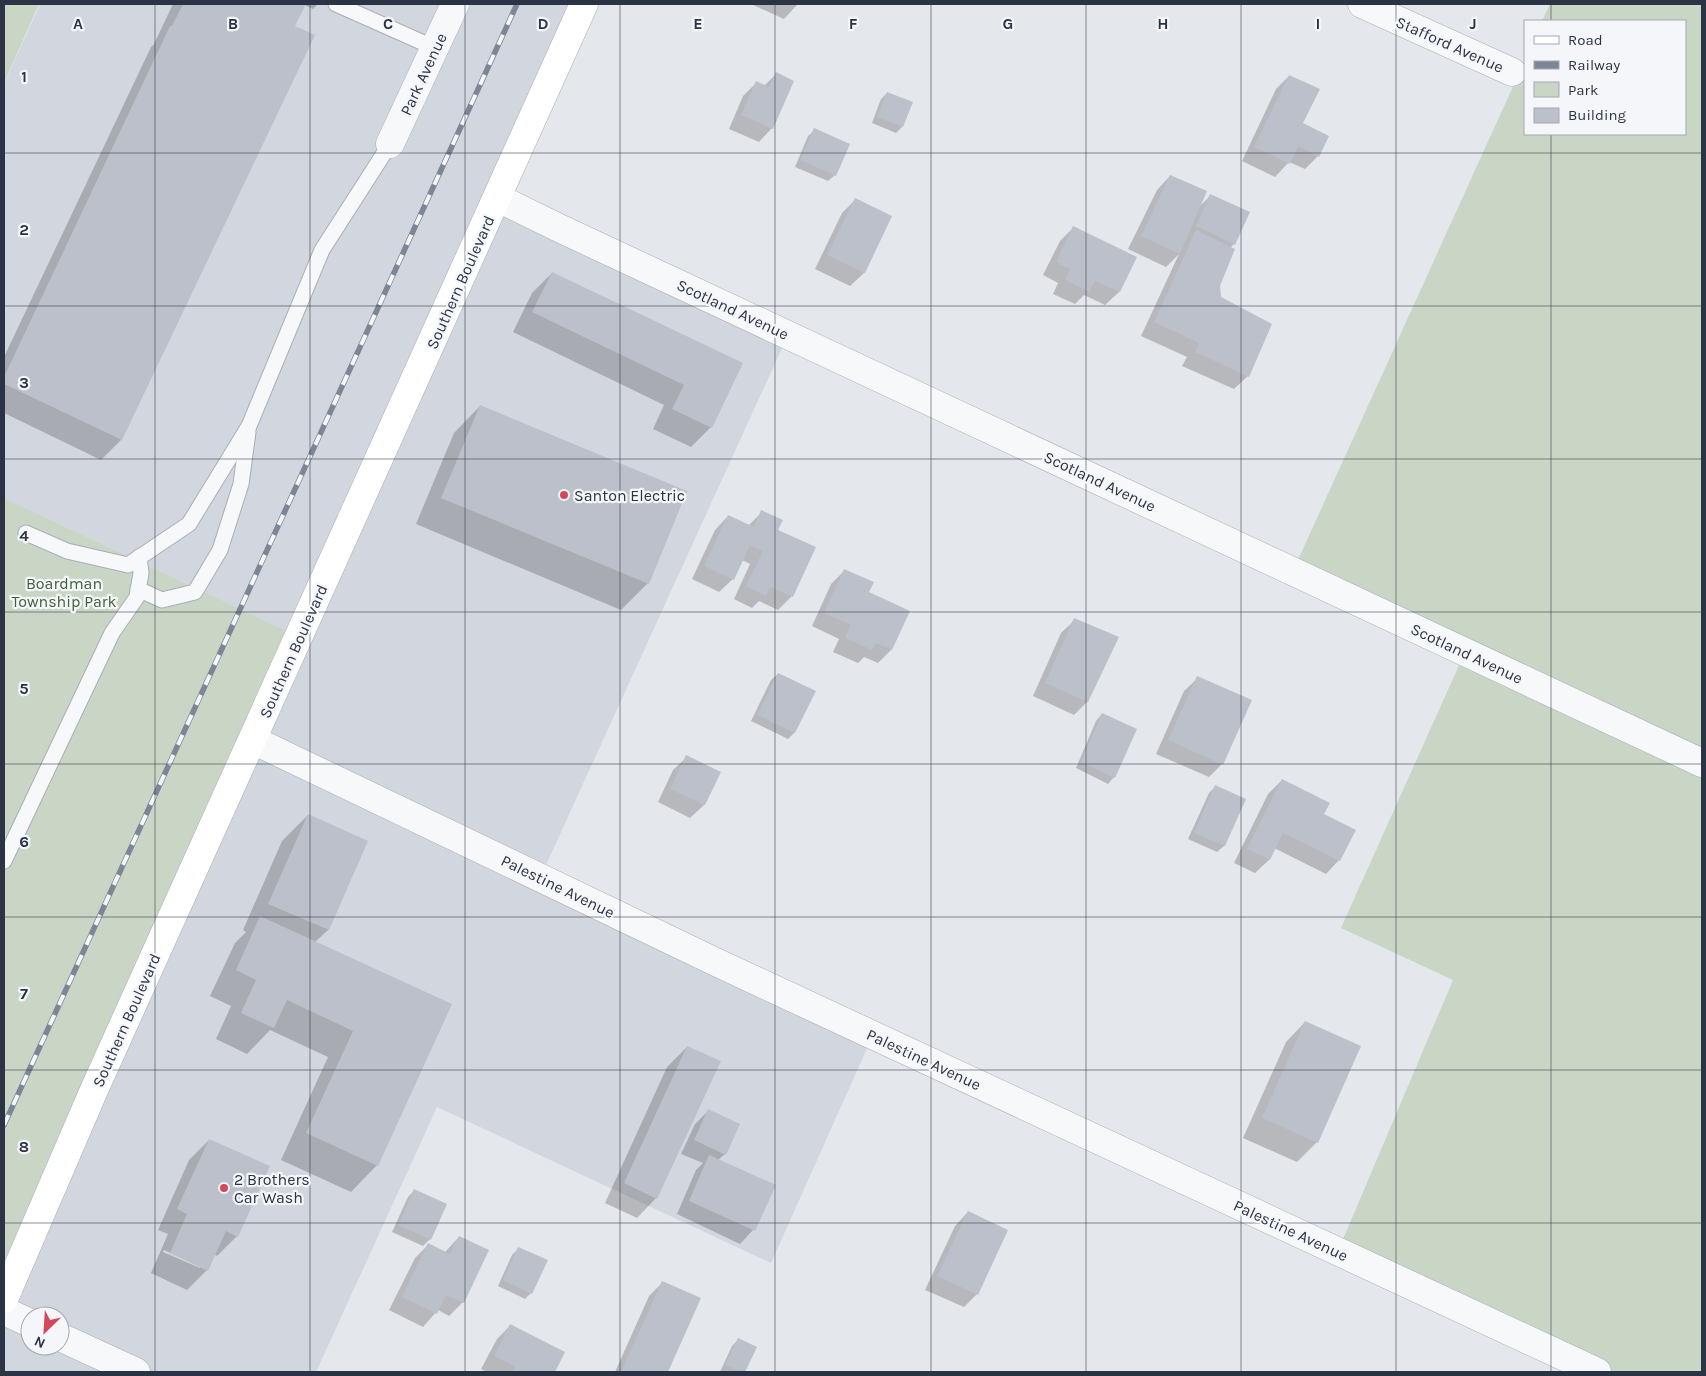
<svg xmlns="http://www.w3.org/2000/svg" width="1706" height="1376" viewBox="0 0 1706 1376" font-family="Karla,sans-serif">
  <rect width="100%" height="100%" fill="#e4e7ec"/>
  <path fill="#d2d6de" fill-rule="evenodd" d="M40 4H584L498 198 788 335 540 878 873 1035 771 1263 437 1107 316 1372H4V1299L300 637 4 498V84ZM30 1316H60V1346H30Z"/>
  <g fill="#c9d6c5">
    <polygon points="4,4 39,4 4,83"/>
    <polygon points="1550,4 1702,4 1702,1372 1597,1372 1338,1251 1453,980 1341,928 1465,652 1293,571 1525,60 1525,134 1685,134 1685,21 1542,21"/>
    <polygon points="4,498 300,637 4,1299"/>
  </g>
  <g fill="#0003" fill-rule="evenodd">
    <polygon points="173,4 318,4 313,9 304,5 294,26 121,440 101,460 4,413 4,357 151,47 154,44"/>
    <polygon points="751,4 798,4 784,19"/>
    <polygon points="776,74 772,128 759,142 729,129 743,96 756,83 764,86"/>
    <polygon points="1289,76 1302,124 1318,156 1305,169 1289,162 1275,177 1242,161 1276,89"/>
    <polygon points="887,93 902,127 896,133 872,123 881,99"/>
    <polygon points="815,130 835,175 828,181 795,167 808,136"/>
    <polygon points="1170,176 1199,207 1210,196 1234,244 1230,248 1218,286 1220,298 1248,376 1234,389 1182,366 1187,357 1141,336 1179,254 1166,267 1128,249 1157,190"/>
    <polygon points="855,200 891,217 864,273 850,286 815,269 842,213"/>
    <polygon points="1074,227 1135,258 1119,292 1105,305 1084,295 1075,304 1053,294 1058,283 1043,275 1060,241"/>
    <polygon points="552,273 741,364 711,427 691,447 653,429 664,405 513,332 532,293"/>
    <polygon points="480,406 685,492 648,583 621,610 416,524 454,433"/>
    <polygon points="762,512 776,530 792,596 778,610 759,601 752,608 734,599 750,564 742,560 733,579 719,592 692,579 715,530 728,516 748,526"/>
    <polygon points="844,571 867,593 909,612 891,650 878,663 864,657 858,663 833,652 839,639 812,626 831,584"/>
    <polygon points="1075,620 1117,637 1087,702 1074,715 1033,696 1061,633"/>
    <polygon points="778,674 794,733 788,739 751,721 771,680"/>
    <polygon points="1198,678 1222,764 1209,777 1156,754 1184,691"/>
    <polygon points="1102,714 1114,777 1108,784 1076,768 1096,721"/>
    <polygon points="687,757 719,772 704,805 690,818 658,802 673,770"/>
    <polygon points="1282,780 1323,815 1339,860 1326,874 1274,848 1269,860 1255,873 1234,863 1268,794"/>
    <polygon points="1215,787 1244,800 1224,846 1217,852 1188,839 1209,793"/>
    <polygon points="308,815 367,841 328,930 315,942 451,1005 377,1165 351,1192 281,1160 328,1057 270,1030 247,1054 216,1039 231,1006 210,996 235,943 246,932 243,930 282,841"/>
    <polygon points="1305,1022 1317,1142 1297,1162 1243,1138 1286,1042"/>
    <polygon points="687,1047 656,1198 637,1218 605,1203 667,1067"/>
    <polygon points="708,1111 725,1154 718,1160 753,1230 740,1244 677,1214 696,1170 703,1163 681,1154 695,1124"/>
    <path d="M209 1140 237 1236 217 1256 214 1254 207 1270 187 1290 151 1273 168 1234 158 1230 189 1160ZM164 1250 200 1266V1268L163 1252Z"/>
    <polygon points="414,1191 430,1239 423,1246 392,1232 408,1197"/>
    <polygon points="968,1212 977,1294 964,1307 925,1290 955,1226"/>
    <polygon points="459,1237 488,1251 463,1302 449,1316 438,1310 423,1327 389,1310 415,1258 428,1245 444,1253"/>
    <polygon points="519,1248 531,1293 525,1299 498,1286 512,1255"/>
    <polygon points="662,1283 699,1299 666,1372 615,1372 649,1296"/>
    <polygon points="510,1326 563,1353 554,1372 487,1372 481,1369 497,1339"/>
    <polygon points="739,1339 755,1348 743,1372 720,1372 732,1346"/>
  </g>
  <g fill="#bbc0ca">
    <polygon points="183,4 302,4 305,6 295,26 315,35 122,440 4,384 4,377 170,26 172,26"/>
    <polygon points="776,72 794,81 773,129 741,115 756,81 769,87"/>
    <polygon points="1289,75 1320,89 1303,123 1329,136 1319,157 1298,146 1290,164 1254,147"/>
    <polygon points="887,92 913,102 903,127 877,117"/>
    <polygon points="814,128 850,144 836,176 800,160"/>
    <polygon points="1170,175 1207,191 1180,254 1141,236"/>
    <polygon points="1210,194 1250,212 1235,245 1196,226"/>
    <polygon points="855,198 892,216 865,273 827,255"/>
    <polygon points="1073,226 1137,257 1120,292 1095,281 1089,292 1065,280 1070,269 1056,262"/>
    <polygon points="1196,230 1235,249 1220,286 1221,297 1272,324 1249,377 1195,352 1199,343 1154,322"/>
    <polygon points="552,272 743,363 712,428 672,409 684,385 532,312"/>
    <polygon points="480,405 687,491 649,584 441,498"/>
    <polygon points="761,510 783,520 778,530 816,547 793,597 770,587 766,596 746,586 763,551 750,545 734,580 704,566 728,515 754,527"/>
    <polygon points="844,569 874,582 869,592 910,611 892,650 876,643 872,650 845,638 851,625 824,613"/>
    <polygon points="1074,618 1119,637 1088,702 1045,683"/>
    <polygon points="778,673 816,691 795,733 757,715"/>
    <polygon points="1197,676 1252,700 1223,765 1168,740"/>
    <polygon points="1102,713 1137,729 1115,778 1081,762"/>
    <polygon points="686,755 721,772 705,805 670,789"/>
    <polygon points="1282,779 1330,803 1324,814 1356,830 1340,861 1283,833 1270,860 1247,849"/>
    <polygon points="1215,785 1246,799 1225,846 1194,833"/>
    <polygon points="308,814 368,841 329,930 268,904"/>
    <polygon points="260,916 452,1004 378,1166 306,1133 353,1031 287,1000 274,1028 241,1013 256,980 236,970"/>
    <polygon points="1305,1021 1361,1046 1318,1143 1262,1118"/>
    <polygon points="687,1046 721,1061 657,1199 624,1183"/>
    <polygon points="708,1109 740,1124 726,1155 694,1140"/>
    <polygon points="209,1139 270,1166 238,1237 226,1231 208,1271 170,1253 187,1214 177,1209"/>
    <polygon points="709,1155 776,1185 755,1231 689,1201"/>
    <polygon points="414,1189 447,1204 431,1240 398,1225"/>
    <polygon points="968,1211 1008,1230 978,1295 937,1276"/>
    <polygon points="459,1236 489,1250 464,1303 446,1295 437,1314 402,1297 428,1243 450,1254"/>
    <polygon points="518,1247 548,1260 532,1294 503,1280"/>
    <polygon points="662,1281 701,1298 668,1372 621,1372"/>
    <polygon points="510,1324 565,1352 555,1372 512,1372 515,1366 494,1356"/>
    <polygon points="738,1338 757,1347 745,1372 741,1372 725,1365"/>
  </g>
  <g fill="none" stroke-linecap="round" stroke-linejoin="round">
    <g stroke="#a9aeb7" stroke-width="17">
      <g id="lane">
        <polyline points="336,4 435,48"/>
        <polyline points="26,533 67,551 128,565 189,524 249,426 322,250 390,144"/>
        <polyline points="138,589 162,600 195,592 220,550 241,484 248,432"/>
        <polyline points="4,861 112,633 137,597 141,573 139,557"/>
      </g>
    </g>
    <g stroke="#a9aeb7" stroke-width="29">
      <g id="street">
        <polyline points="1362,4 1512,72"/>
        <polyline points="390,144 455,4"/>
        <polyline points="498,198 557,227 1702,763"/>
        <polyline points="253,740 720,964 1597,1372"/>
        <polyline points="4,1311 30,1323"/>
        <polyline points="60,1337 136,1372"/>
      </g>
    </g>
    <g stroke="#a9aeb7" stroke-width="29">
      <polyline id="secondary" points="4,1299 94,1090 584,4"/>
    </g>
    <use href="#lane" stroke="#f7f8fa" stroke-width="15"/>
    <use href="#street" stroke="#f7f8fa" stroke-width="28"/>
    <use href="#secondary" stroke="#fff" stroke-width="28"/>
    <g stroke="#7d8696" stroke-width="5.5">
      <polyline id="rail" points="4,1125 517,4"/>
    </g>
    <use href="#rail" stroke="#f4f6f9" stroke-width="4" stroke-dasharray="11" stroke-linecap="butt"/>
  </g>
  <path fill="none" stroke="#2b3445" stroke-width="1" stroke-opacity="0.55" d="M155 4V1372M310 4V1372M465 4V1372M620 4V1372M775 4V1372M931 4V1372M1086 4V1372M1241 4V1372M1396 4V1372M1551 4V21M1551 134V1372M4 153H1702M4 306H1702M4 459H1702M4 612H1702M4 764H1702M4 917H1702M4 1070H1702M4 1223H1702"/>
  <g fill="#d1495b" stroke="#f4f6f9" stroke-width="2">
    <circle cx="564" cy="495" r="5"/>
    <circle cx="224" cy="1188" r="5"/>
  </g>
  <g text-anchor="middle" stroke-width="4.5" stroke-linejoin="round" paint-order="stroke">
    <g font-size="16" fill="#2b3445" stroke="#f4f6f9">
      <text transform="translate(1450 44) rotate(24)" y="6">Stafford Avenue</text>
      <text transform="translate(423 74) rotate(-65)" y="6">Park Avenue</text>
      <text transform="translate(460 282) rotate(-66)" y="6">Southern Boulevard</text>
      <text transform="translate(733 309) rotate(25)" y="6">Scotland Avenue</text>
      <text transform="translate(1100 481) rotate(25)" y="6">Scotland Avenue</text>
      <text transform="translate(293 651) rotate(-66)" y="6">Southern Boulevard</text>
      <text transform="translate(1467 653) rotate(25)" y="6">Scotland Avenue</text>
      <text transform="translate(558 886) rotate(26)" y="6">Palestine Avenue</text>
      <text transform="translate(126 1020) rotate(-66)" y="6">Southern Boulevard</text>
      <text transform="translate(924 1059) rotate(25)" y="6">Palestine Avenue</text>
      <text transform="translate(1291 1230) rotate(25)" y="6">Palestine Avenue</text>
    </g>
    <g font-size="16" fill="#2b3445" stroke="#f4f6f9" text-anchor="start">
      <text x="574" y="501">Santon Electric</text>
      <text x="234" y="1185">2 Brothers<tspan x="234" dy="18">Car Wash</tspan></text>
    </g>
    <g font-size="16" fill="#3f6138" stroke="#f4f6f9">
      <text x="64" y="589">Boardman<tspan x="64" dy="18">Township Park</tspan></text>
    </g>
  </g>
  <g font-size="16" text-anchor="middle" font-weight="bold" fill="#2b3445" stroke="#f4f6f9" stroke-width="4.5" stroke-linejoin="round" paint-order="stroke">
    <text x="78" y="29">A</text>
    <text x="233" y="29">B</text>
    <text x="388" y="29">C</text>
    <text x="543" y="29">D</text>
    <text x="698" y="29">E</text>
    <text x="853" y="29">F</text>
    <text x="1008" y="29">G</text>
    <text x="1163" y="29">H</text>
    <text x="1318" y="29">I</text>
    <text x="1473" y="29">J</text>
    <text x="24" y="82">1</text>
    <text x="24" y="235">2</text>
    <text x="24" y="388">3</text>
    <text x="24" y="541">4</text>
    <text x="24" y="694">5</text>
    <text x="24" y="847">6</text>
    <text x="24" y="999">7</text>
    <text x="24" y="1152">8</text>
  </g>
  <rect width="1706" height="1376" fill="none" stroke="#2b3445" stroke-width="10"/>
  <rect x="1524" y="20" width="162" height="115" fill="#f4f6f9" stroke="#a4a8b1"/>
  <rect x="1534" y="36" width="25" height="8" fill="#ffffff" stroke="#a4a8b1"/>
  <text x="1568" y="45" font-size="15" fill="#2b3445">Road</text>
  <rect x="1534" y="61" width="25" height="8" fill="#7d8696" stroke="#a4a8b1"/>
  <text x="1568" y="70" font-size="15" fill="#2b3445">Railway</text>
  <rect x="1534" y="82" width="25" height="15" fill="#c9d6c5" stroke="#a4a8b1"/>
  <text x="1568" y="95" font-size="15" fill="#2b3445">Park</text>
  <rect x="1534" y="108" width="25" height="15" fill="#bbc0ca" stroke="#a4a8b1"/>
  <text x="1568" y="120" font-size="15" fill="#2b3445">Building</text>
  <g transform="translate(45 1331) rotate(205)"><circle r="24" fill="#f4f6f9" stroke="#a4a8b1"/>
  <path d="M0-4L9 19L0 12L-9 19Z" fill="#d1495b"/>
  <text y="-8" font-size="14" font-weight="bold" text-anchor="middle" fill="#2b3445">N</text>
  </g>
</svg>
